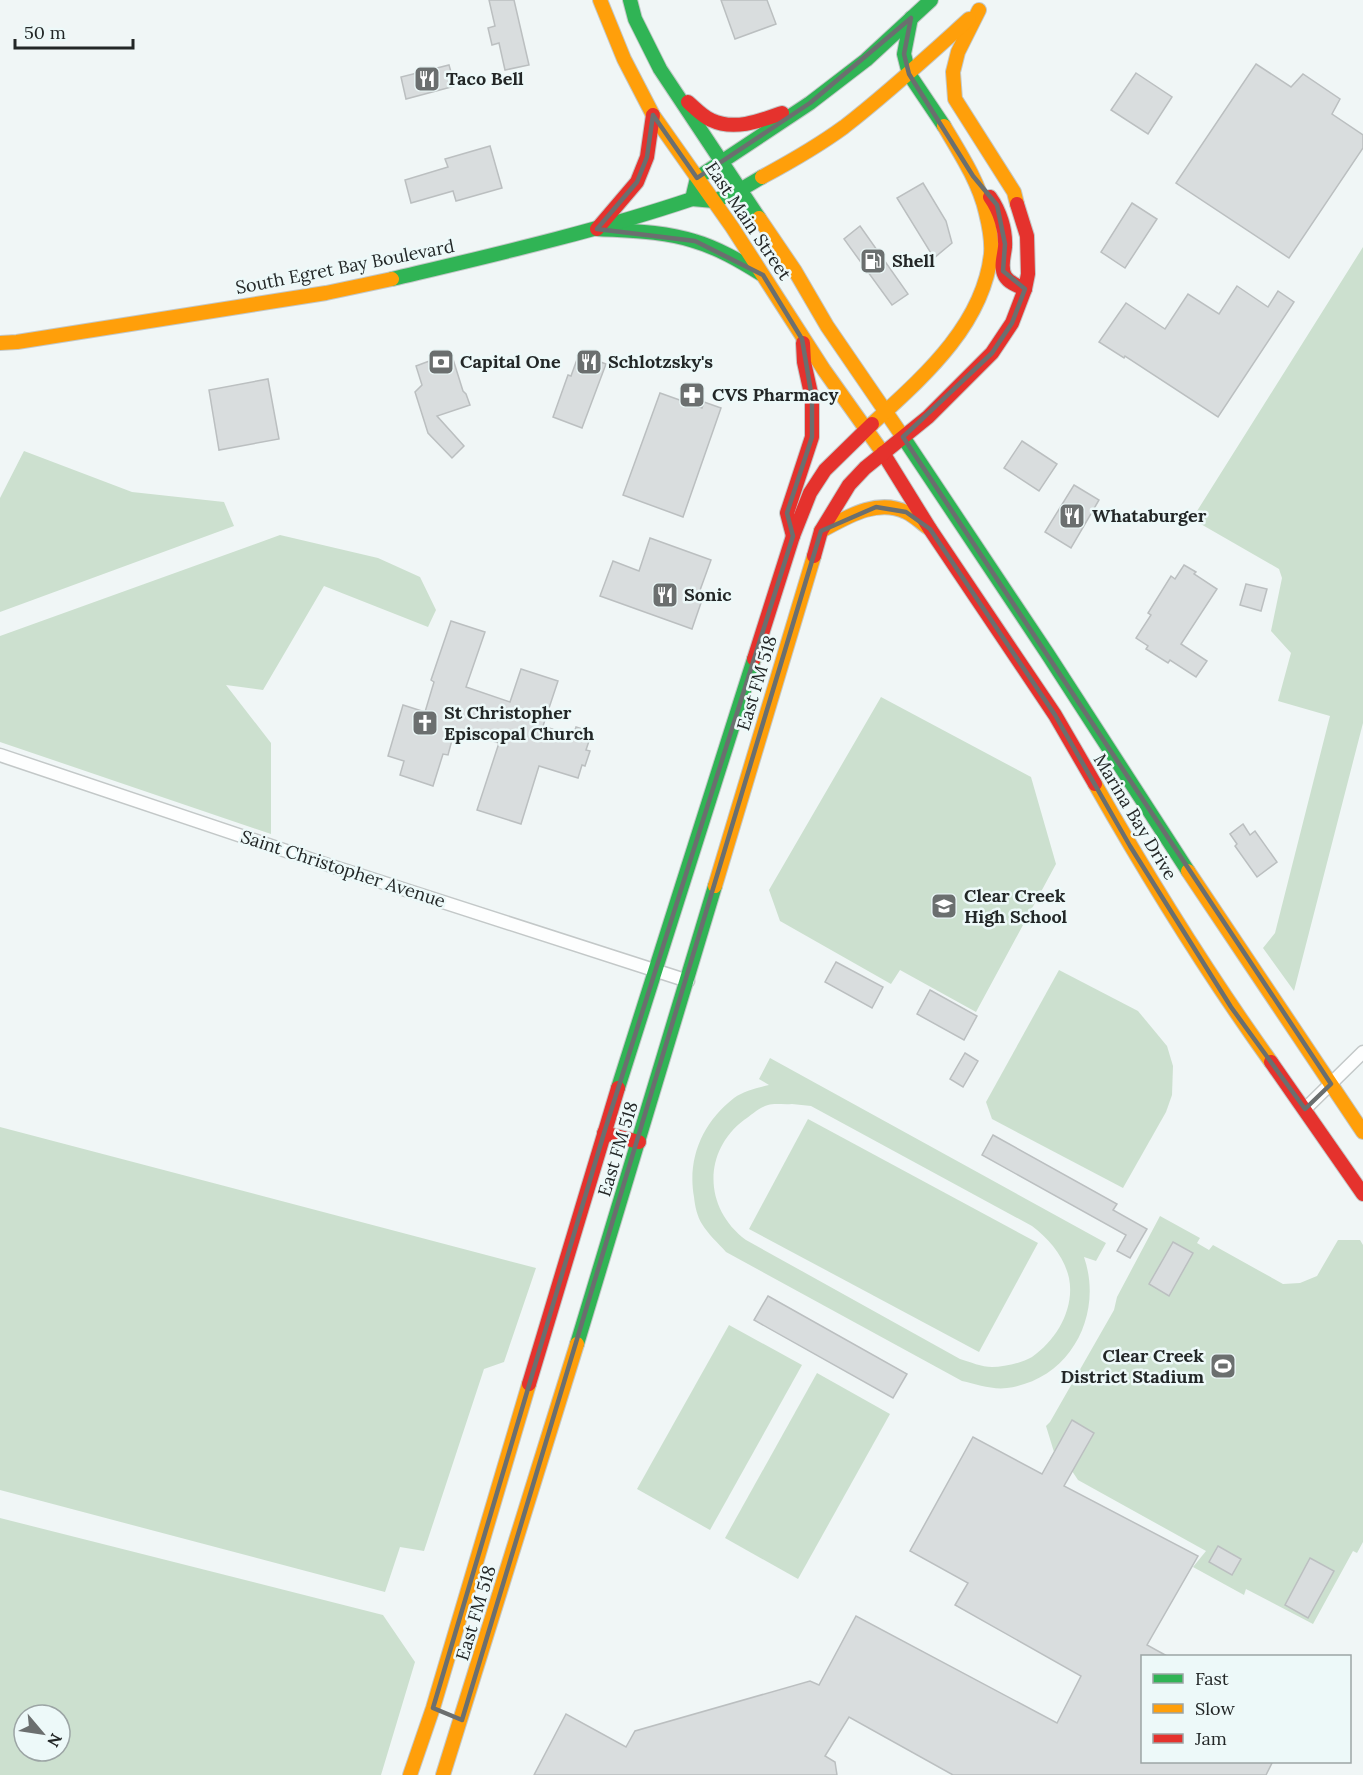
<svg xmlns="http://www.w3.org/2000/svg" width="1363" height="1775" viewBox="0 0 1363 1775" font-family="Lora,serif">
  <rect width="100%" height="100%" fill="#f0f6f6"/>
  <g fill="#cce0cf" fill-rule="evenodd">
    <polygon points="1363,247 1363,723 1294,991 1263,948 1275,933 1330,716 1278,701 1291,653 1271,631 1282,578 1279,569 1192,519"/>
    <polygon points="24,451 132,492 224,502 234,526 0,612 0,498"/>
    <polygon points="280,535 378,558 420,577 436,610 428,627 324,586 263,690 226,685 271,743 271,834 0,742 0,636"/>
    <polygon points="881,697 1031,777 1056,864 976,1012 900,970 891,984 780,921 769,890"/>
    <polygon points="1059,970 1138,1011 1167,1046 1173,1066 1172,1095 1166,1112 1123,1188 992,1119 986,1102"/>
    <path d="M770 1058 1106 1243 1096 1261 1084 1257C1104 1315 1070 1380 1007 1388 992 1390 976 1384 962 1381L726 1252C718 1243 708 1234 702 1224 697 1216 695 1206 694 1197 687 1158 703 1122 734 1098 744 1091 757 1088 769 1085L759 1079ZM792 1104 811 1106 1032 1226C1049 1239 1064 1256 1069 1278 1075 1308 1057 1340 1032 1357 1022 1363 1004 1367 992 1367 982 1367 970 1362 960 1359L746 1240C704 1209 702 1152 744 1120 751 1115 760 1107 768 1105 775 1103 784 1105 792 1104Z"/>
    <polygon points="808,1119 1038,1243 979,1352 749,1229"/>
    <polygon points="0,1127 536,1268 504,1362 484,1369 424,1551 400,1547 385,1592 0,1490"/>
    <polygon points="1160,1216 1200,1238 1197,1243 1209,1250 1213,1245 1283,1284 1300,1283 1317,1276 1338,1240 1360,1240 1363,1245 1363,1542 1357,1553 1353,1551 1313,1624 1246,1589 1244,1595 1193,1567 1206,1551 1078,1480 1072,1471 1050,1458 1054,1452 1046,1426 1050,1422 1114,1310 1117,1297"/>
    <polygon points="729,1325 802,1365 710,1530 637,1489"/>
    <polygon points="817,1373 890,1414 798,1579 725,1538"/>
    <path d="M0 1518 383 1615 415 1662 381 1775H0ZM24 1715H60V1751H24Z"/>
  </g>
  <g fill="#d9ddde" stroke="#bbbfc0" stroke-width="1.5">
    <polygon points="489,0 514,0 529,65 505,70 499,43 492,45 488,28 495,26"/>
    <polygon points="721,0 767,0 776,24 735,39"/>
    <polygon points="1256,64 1291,87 1303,74 1340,99 1332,114 1363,135 1363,148 1289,258 1176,183"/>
    <polygon points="449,65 455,86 406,99 401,77"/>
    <polygon points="1136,73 1172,97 1148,134 1111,110"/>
    <polygon points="490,146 502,188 456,201 453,191 411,203 405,180 448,167 445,159"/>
    <polygon points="923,183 946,221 952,243 934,258 897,198"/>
    <polygon points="1132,203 1157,219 1125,268 1101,252"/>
    <polygon points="860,226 908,294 892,305 844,239"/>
    <polygon points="1237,286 1268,307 1278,291 1294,302 1218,417 1125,356 1124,358 1099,342 1126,303 1165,329 1188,294 1219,314"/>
    <polygon points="579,354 606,364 582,428 553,417 568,375 571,376"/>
    <polygon points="452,356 463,391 466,394 470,405 437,416 464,446 452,458 428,433 415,392 422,385 416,366 440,357 441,360"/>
    <polygon points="268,379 279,439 219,450 209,390"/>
    <polygon points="660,393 702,408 704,402 721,408 683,517 623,495"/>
    <polygon points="1022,441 1057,464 1039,491 1004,468"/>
    <polygon points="1074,485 1099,500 1071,548 1045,532"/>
    <polygon points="650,538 711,560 699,593 704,594 692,629 600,596 613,561 639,571"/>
    <polygon points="1184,565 1196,572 1194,574 1217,589 1181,644 1207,661 1196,677 1170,660 1168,663 1146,649 1148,646 1136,638 1151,615 1148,613 1171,576 1175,579"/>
    <polygon points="1246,584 1267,589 1261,611 1240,605"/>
    <polygon points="451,621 485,632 466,687 510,702 521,669 558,681 543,726 573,736 576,727 592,732 586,750 590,751 585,766 582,765 578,778 539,766 521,824 477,810 499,743 455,729 448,755 443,754 433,786 400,775 404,761 388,756 403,705 425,712 434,682 431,680"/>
    <polygon points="1243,824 1250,835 1255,831 1277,862 1257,877 1235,846 1237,844 1230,834"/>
    <polygon points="836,962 883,987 872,1008 825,982"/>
    <polygon points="930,990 977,1016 964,1040 917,1014"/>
    <polygon points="965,1053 978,1061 963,1087 950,1079"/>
    <polygon points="993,1135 1117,1204 1113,1210 1147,1229 1130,1258 1117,1251 1126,1235 982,1155"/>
    <polygon points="1173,1242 1193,1253 1169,1296 1149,1284"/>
    <polygon points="768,1296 907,1374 893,1398 754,1320"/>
    <polygon points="1072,1420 1094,1433 1064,1486 1198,1556 1147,1645 1167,1656 1143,1656 1143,1761 1273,1761 1266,1775 953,1775 849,1717 825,1756 835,1762 837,1775 534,1775 566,1714 626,1747 635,1731 810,1681 819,1685 856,1616 1057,1723 1081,1676 955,1605 968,1583 910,1551 973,1437 1042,1474"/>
    <polygon points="1218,1546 1241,1559 1232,1575 1209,1562"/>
    <polygon points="1310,1558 1334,1571 1308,1618 1285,1605"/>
  </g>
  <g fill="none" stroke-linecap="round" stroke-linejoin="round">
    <g stroke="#c3c8c8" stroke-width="15">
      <g id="street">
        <polyline points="0,755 316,861 688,981"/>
        <polyline points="1305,1109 1363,1052"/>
      </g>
    </g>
    <g stroke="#c3c8c8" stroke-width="16">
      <g id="fast">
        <polyline points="630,0 635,19 660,69 759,218"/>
        <polyline points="911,18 904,54 909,74 944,126"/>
        <polyline points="762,177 740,190 714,201 692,199 697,178 810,103 866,60 931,0"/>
        <path d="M597 229C630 231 663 231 694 241 718 248 740 261 761 274"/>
        <path d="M392 279C493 255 594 232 692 199"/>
        <polyline points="903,437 1047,653 1188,871"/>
        <polyline points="618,1088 754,659"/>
        <polyline points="577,1344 715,886"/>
      </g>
    </g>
    <g stroke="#c3c8c8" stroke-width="16">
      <g id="slow">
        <polyline points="600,0 624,59 653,115 732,227 824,370 883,453"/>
        <polyline points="979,10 958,52 953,72 955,99 1014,192 1017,204"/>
        <path d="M762 177C790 162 818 146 844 127 888 93 928 56 969 19"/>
        <polyline points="759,218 795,271 827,326 903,437"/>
        <polyline points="0,343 17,342 326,293 392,279"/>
        <path d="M872 424C922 378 983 326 991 254 992 242 989 225 986 213 979 182 960 153 944 126"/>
        <path d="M821 531C847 517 877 498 906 512 915 516 922 524 930 529"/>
        <path d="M1095 784C1149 879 1207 973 1271 1062"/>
        <polyline points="1188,871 1363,1132"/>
        <polyline points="715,886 814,556"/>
        <polyline points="410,1775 433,1708 529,1384"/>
        <polyline points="443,1775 577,1344"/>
      </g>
    </g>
    <g stroke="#c3c8c8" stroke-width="16">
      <g id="jam">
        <path d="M688 102C695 108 702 116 711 120 734 131 760 121 782 113"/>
        <path d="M990 197C1000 211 1006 230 1005 247 1004 257 1000 267 1005 276 1009 283 1018 286 1025 289"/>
        <polyline points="597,229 637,182 647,157 653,115"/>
        <polyline points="883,453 930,529 1055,715 1095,784"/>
        <polyline points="793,536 787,513 812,437 812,398 804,362 803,343"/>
        <polyline points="814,556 821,531 849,485 865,468 928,417 992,353 1012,323 1025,289 1028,274 1027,236 1017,204"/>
        <polyline points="754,659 793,536 810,493 825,470 872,424"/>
        <polyline points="1271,1062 1363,1194"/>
        <polyline points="604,1133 639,1142"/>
        <polyline points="529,1384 618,1088"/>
      </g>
    </g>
    <use href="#street" stroke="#fdfefe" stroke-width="12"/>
    <use href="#fast" stroke="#30b455" stroke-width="14"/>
    <use href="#slow" stroke="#ff9f0a" stroke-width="14"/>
    <use href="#jam" stroke="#e5322d" stroke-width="14"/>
  </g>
  <path fill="none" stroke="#6b6f6f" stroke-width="4.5" stroke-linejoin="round" d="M911 18 904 54 909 74 973 176 997 205 1005 244 1003 271 1025 289 1012 323 992 353 903 437 1331 1084 1305 1109 1231 1007 1130 846 1055 715 930 529 906 512 876 507 821 531 462 1720 433 1708 604 1133 793 536 787 513 812 437V398L802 339 763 275 695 241 597 229 637 182 647 157 653 115 697 178 810 103Z"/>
  <defs>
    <g id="restaurant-square" transform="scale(1.35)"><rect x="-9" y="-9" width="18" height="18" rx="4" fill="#6b6f6f" stroke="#edf9f9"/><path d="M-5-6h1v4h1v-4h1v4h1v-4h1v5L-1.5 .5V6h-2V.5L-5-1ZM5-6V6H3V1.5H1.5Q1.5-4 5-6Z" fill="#fff"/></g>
    <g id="fuel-square" transform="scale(1.35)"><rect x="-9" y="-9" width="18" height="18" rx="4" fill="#6b6f6f" stroke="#edf9f9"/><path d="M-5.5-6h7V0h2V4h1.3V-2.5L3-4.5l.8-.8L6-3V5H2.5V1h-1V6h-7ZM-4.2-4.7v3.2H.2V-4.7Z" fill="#fff"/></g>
    <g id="bank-square" transform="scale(1.35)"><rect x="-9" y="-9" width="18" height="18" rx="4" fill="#6b6f6f" stroke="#edf9f9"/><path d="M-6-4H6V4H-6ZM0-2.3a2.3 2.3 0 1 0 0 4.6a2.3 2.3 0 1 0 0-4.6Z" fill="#fff"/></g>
    <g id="pharmacy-square" transform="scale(1.35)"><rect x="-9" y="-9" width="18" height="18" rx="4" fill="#6b6f6f" stroke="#edf9f9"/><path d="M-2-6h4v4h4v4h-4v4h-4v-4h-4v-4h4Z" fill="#fff"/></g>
    <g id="church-square" transform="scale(1.35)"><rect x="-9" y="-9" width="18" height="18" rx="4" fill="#6b6f6f" stroke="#edf9f9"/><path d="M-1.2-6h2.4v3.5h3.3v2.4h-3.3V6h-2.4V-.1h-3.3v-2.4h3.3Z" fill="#fff"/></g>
    <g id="school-square" transform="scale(1.35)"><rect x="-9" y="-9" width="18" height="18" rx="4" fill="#6b6f6f" stroke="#edf9f9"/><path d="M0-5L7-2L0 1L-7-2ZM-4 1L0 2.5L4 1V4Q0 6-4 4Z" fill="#fff"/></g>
    <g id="stadium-square" transform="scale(1.35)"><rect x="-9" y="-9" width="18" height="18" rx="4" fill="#6b6f6f" stroke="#edf9f9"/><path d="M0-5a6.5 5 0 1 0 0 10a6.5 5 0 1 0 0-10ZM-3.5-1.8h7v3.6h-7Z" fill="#fff"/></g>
  </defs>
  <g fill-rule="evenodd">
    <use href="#restaurant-square" x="427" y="79"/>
    <use href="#fuel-square" x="873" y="261"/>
    <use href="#bank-square" x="441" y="362"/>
    <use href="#restaurant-square" x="589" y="362"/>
    <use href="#pharmacy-square" x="692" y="395"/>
    <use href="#restaurant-square" x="1072" y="516"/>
    <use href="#restaurant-square" x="665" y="595"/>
    <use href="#church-square" x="425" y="723"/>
    <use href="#school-square" x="944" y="906"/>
    <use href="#stadium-square" x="1223" y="1366"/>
  </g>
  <g text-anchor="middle" stroke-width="5" stroke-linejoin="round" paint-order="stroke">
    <g font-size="18" font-weight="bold" fill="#232727" stroke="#edf9f9" text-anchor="start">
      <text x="446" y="85">Taco Bell</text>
      <text x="892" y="267">Shell</text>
      <text x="460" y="368">Capital One</text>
      <text x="608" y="368">Schlotzsky's</text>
      <text x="712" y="401">CVS Pharmacy</text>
      <text x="1092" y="522">Whataburger</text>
      <text x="684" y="601">Sonic</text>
      <text x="444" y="719">St Christopher<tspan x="444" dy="21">Episcopal Church</tspan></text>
      <text x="964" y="902">Clear Creek<tspan x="964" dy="21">High School</tspan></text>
      <text x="1204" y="1362" text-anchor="end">Clear Creek<tspan x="1204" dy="21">District Stadium</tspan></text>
    </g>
    <g font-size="18" fill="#232727" stroke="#edf9f9">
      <text transform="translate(748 221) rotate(56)" y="6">East Main Street</text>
      <text transform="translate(345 267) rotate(-11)" y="6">South Egret Bay Boulevard</text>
      <text transform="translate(757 683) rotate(-73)" y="6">East FM 518</text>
      <text transform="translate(1135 817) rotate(59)" y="6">Marina Bay Drive</text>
      <text transform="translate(343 869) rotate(18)" y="6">Saint Christopher Avenue</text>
      <text transform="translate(618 1149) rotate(-73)" y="6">East FM 518</text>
      <text transform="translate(476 1613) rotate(-73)" y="6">East FM 518</text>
    </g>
  </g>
  <rect x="1141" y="1655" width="210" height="108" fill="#edf9f9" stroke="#9ca5a5" stroke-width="1.5"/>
  <rect x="1153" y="1674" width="30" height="9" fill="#30b455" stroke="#9ca5a5" stroke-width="1.5"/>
  <text x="1195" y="1685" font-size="18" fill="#232727">Fast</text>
  <rect x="1153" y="1704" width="30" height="9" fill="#ff9f0a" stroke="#9ca5a5" stroke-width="1.5"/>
  <text x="1195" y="1715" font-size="18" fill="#232727">Slow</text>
  <rect x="1153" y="1734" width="30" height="9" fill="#e5322d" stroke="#9ca5a5" stroke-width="1.5"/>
  <text x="1195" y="1745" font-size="18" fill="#232727">Jam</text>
  <g transform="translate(42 1733) rotate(119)"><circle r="28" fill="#edf9f9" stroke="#9ca5a5" stroke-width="1.5"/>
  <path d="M0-4.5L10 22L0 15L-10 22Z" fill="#6b6f6f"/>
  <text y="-9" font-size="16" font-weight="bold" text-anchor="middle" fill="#232727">N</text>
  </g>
  <path d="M15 39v9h118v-9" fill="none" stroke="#232727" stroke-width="3"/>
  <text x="24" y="39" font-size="18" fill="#232727" stroke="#edf9f9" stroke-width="4.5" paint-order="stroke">50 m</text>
</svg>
